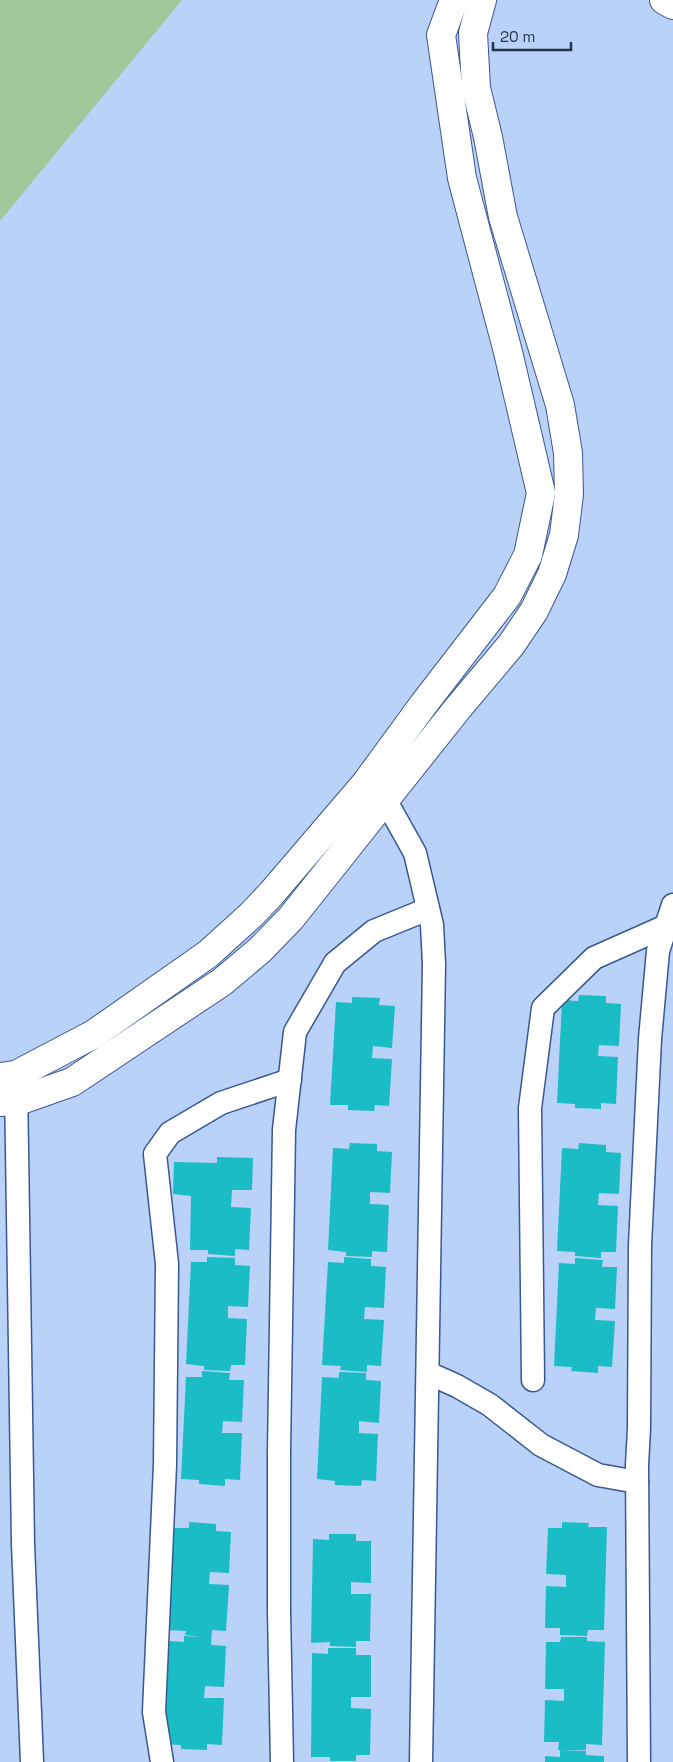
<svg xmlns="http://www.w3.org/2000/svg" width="673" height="1762" viewBox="0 0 673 1762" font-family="'Space Grotesk',sans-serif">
  <rect width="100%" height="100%" fill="#bad1f8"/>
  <polygon fill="#a2c79b" points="0,0 182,0 0,221"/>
  <g fill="#1abdc5">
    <polygon points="579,995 606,996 606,1003 621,1004 619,1046 599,1045 598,1056 618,1057 616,1104 601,1103 601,1109 575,1108 575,1104 557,1103 562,1000 578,1001"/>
    <polygon points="352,997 380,998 379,1005 395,1006 392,1048 373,1046 372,1058 392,1059 389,1106 375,1105 374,1111 348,1110 348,1105 330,1105 336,1002 352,1003"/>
    <polygon points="350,1143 377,1144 377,1151 392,1152 390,1193 370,1192 370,1204 389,1205 387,1252 372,1251 372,1257 346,1256 346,1252 328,1250 333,1148 349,1149"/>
    <polygon points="579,1143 606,1145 606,1152 621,1153 619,1194 599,1193 598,1205 618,1206 616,1252 601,1252 601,1258 575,1256 575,1252 557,1251 562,1148 578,1149"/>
    <polygon points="217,1157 253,1158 252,1190 232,1190 231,1207 251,1208 249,1250 235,1249 235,1256 208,1254 208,1250 190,1250 191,1196 173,1194 174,1162 217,1163"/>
    <polygon points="207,1257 235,1258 235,1265 250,1266 248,1307 228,1306 228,1318 247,1319 245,1365 231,1365 230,1371 204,1370 204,1366 186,1364 191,1262 207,1262"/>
    <polygon points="344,1257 371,1259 371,1266 386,1267 384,1308 365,1307 364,1319 384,1320 381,1366 367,1365 367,1372 340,1370 341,1366 322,1365 328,1262 344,1263"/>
    <polygon points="575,1258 603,1260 602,1267 617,1267 615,1309 596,1308 595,1320 615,1321 612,1367 598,1366 598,1373 571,1371 572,1367 554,1366 559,1263 575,1264"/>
    <polygon points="202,1371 230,1373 229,1380 244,1380 242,1422 223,1421 222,1433 242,1433 240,1480 225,1479 225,1486 199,1484 199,1480 181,1479 186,1377 202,1377"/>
    <polygon points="339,1372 366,1373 366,1380 381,1381 379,1423 359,1421 359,1433 378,1434 376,1481 362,1480 361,1486 335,1485 335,1481 317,1479 322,1377 339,1378"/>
    <polygon points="189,1522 216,1524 216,1531 231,1532 229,1573 210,1572 209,1584 229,1585 226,1631 212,1630 211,1645 226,1646 224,1687 205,1686 204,1698 224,1698 222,1745 207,1744 207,1750 181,1749 181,1745 163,1744 168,1641 184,1642 184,1636 200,1637 185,1635 186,1631 168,1630 173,1528 189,1528"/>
    <polygon points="562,1522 589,1523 588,1527 607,1527 604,1630 588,1630 587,1636 560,1635 560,1628 545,1628 546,1586 566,1587 566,1575 546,1574 548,1528 562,1528"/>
    <polygon points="329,1534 356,1534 356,1541 371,1541 371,1583 351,1582 351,1594 371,1594 370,1641 356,1641 356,1647 330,1646 330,1642 311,1643 313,1539 329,1540"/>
    <polygon points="561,1637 587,1637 587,1641 605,1642 602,1745 586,1744 586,1750 558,1750 559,1742 544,1742 545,1700 564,1701 564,1689 545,1689 546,1642 560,1642"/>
    <polygon points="328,1648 356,1648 356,1655 371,1655 371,1697 351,1697 351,1708 371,1709 370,1755 356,1755 356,1761 330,1761 330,1757 311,1757 312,1653 328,1654"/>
    <polygon points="560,1750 586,1751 586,1755 604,1756 604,1762 545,1762 545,1756 560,1757"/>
  </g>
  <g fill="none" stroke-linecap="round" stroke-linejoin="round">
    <g stroke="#385890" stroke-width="25">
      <g id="minor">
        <polyline points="374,790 386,801 415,853 432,925 434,964 421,1762"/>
        <polyline points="16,1084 23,1544 32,1762"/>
        <polyline points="428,1373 457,1386 490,1405 541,1445 598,1475 637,1482"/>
        <polyline points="533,1380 530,1108 543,1008 594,958 666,926"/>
        <polyline points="162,1762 154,1712 165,1465 167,1264 155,1154 170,1133 221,1103 290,1080"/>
        <polyline points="282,1762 279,1611 279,1452 284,1130 295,1032 335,963 374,931 428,909"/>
        <polyline points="639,1762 637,1465 639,1428 640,1245 650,1039 658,951 673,905"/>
      </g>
    </g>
    <g stroke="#385890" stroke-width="30">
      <g id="tertiary">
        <polyline points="664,0 673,5"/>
        <polyline points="0,1077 16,1075 94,1034 208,954 251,915 271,894 366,783 423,705 507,596 528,555 541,493 508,352 462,178 441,35 454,0"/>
        <polyline points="0,1102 18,1101 72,1082 222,982 260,950 291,918 334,864 458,708 511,645 534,611 552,574 564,535 569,494 568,453 560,405 503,217 488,137 476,88 473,33 482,0"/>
      </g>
    </g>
    <use href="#minor" stroke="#fff" stroke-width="22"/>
    <use href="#tertiary" stroke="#fff" stroke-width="28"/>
  </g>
  <path d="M493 42v8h78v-8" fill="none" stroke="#24334c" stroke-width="2.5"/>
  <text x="500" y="42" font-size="15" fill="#24334c" stroke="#bad1f8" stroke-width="4" paint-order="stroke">20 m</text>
</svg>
